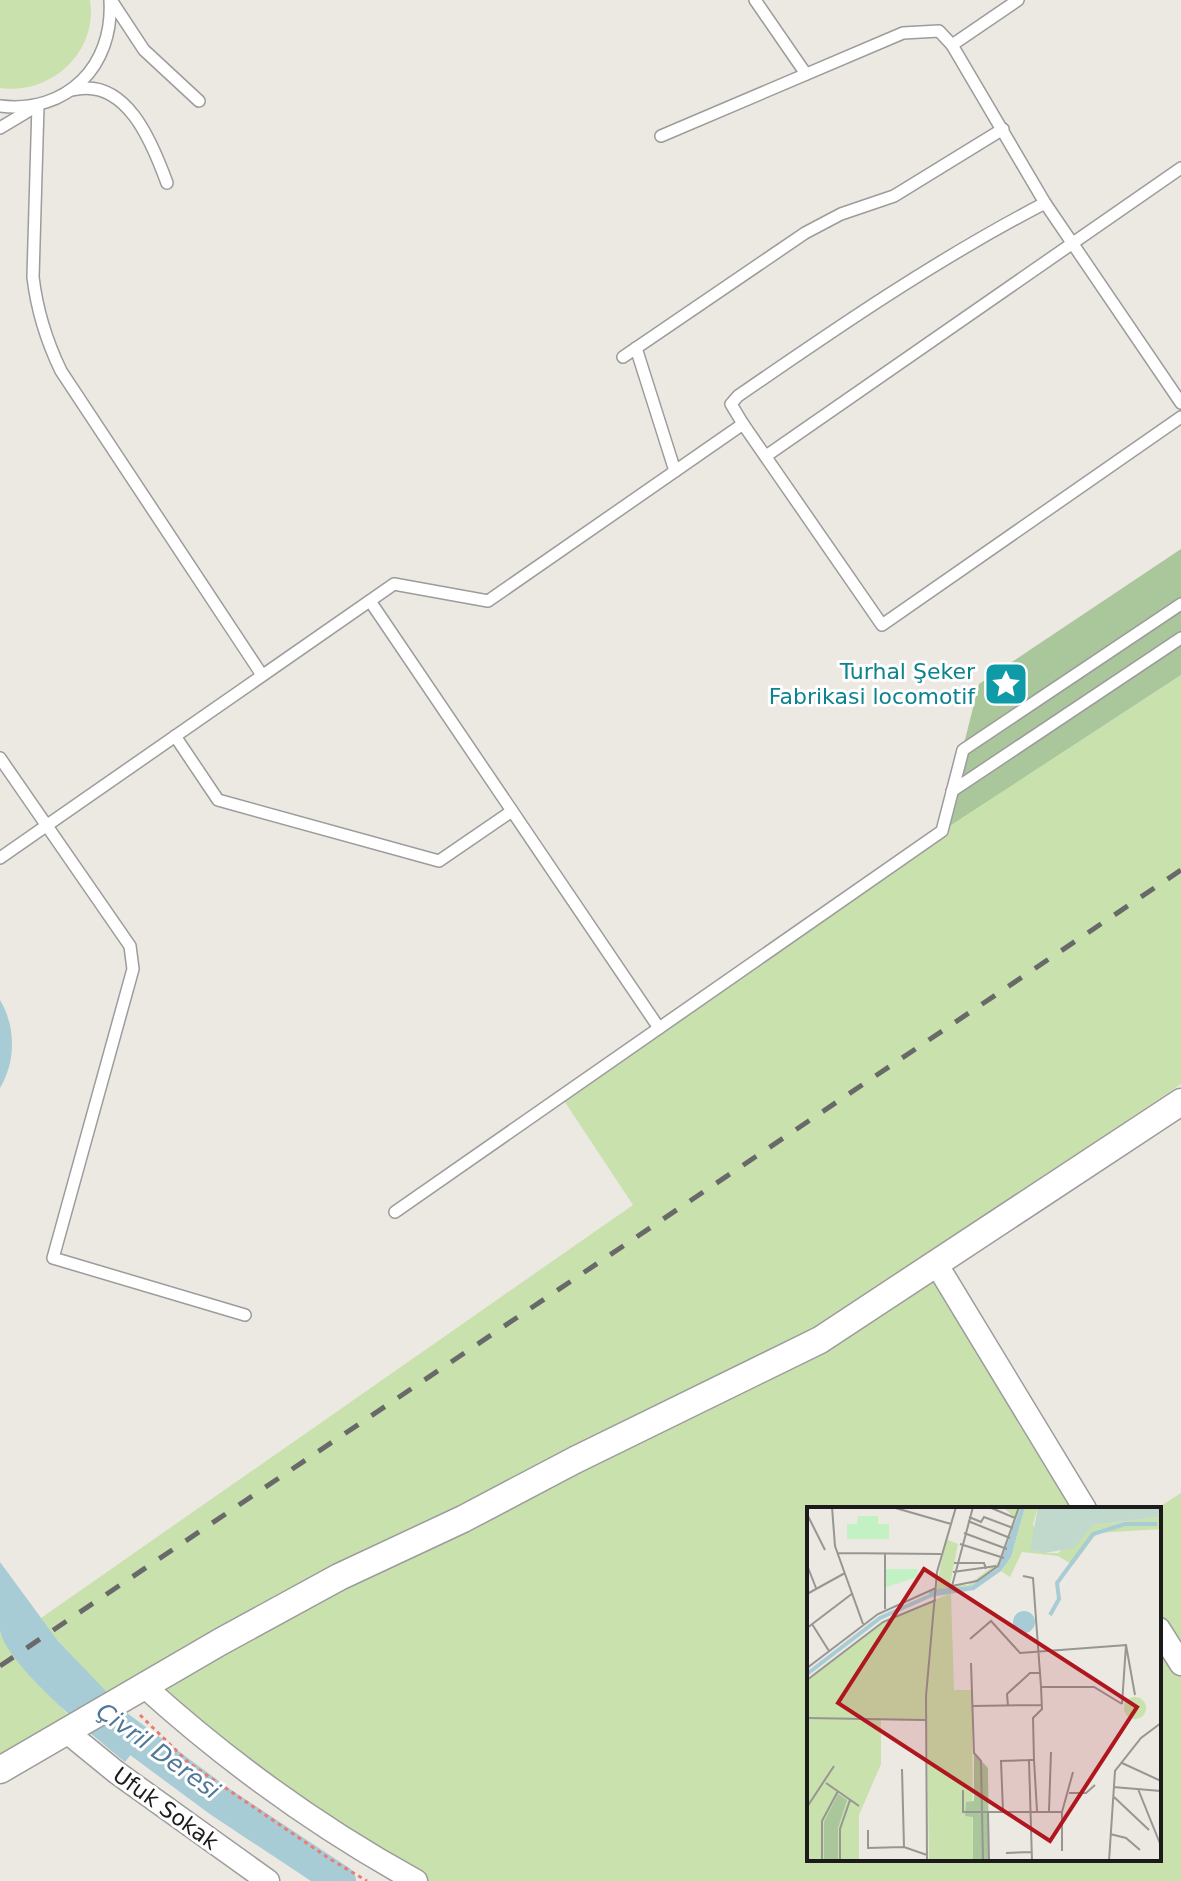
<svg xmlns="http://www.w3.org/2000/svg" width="1181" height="1881" viewBox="0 0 1181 1881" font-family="'DejaVu Sans',sans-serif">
  <rect width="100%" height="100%" fill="#ece8e2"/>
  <g fill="#c8e1ad">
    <path d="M0 0H90C98 52 51 95 0 88Z"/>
    <polygon points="1181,675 1181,1084 929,1253 1085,1509 809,1509 809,1859 1159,1859 1159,1509 1156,1509 1181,1493 1181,1881 416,1881 144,1686 116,1703 58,1641 41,1618 633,1205 561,1096 942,831"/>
    <polygon points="0,1632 21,1665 70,1717 0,1770"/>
  </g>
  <polygon fill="#aac69b" points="1181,549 1181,675 942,831 979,684"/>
  <g fill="#a7ccd5">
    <path d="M0 1000C16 1027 16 1061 0 1088Z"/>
    <path d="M0 1562 58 1641 147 1734 125 1762C95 1737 9 1668 0 1631 0 1615 0 1580 0 1562Z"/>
  </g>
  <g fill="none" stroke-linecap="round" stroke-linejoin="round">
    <polyline stroke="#a7ccd5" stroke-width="32" points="107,1718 219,1801 340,1881"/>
    <g stroke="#9c9c9c" stroke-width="14">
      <g id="service">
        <polyline points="755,0 806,74"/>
        <polyline points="113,3 144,50 199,101"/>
        <polyline points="952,45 1018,0"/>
        <path d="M72 90C126 76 152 142 167 183"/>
        <path d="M38 105 33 277C37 311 46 340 61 371L262 675"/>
        <path d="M0 106C67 114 114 66 110 0"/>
        <polyline points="0,128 30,110"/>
        <polyline points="661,136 903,33 939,31 952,45 1045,203 1181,403"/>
        <polyline points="636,348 675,471"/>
        <polyline points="623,357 805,233 841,214 894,196 1003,129"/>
        <path d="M743 424 731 404 738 396C838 327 937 259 1045 203"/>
        <polyline points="766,456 1181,168"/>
        <polyline points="370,601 659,1028"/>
        <polyline points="175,736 218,800 439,861 512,811"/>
        <polyline points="0,758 130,946 133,969 53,1258 245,1315"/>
        <polyline points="952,791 1181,638"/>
        <polyline points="0,858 394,584 488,601 743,424 882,625 1181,417"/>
        <polyline points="395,1212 942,831 963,750 1181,604"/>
      </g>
    </g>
    <g stroke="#9c9c9c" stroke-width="25">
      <g id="minor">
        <polyline points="937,1265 1085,1509"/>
        <polyline points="1159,1629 1181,1664"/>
        <path d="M144 1686C227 1761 318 1827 416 1881"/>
        <polyline points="67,1732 116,1772 268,1881"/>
      </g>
    </g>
    <g stroke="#9c9c9c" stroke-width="29">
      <polyline id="tertiary" points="0,1770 220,1642 339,1577 463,1519 575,1460 820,1340 1181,1102"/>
    </g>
    <polyline stroke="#e97c75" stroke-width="3" stroke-dasharray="4 4" stroke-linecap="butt" points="140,1715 189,1763 330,1859 367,1881"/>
    <use href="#service" stroke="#fff" stroke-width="11"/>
    <use href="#minor" stroke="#fff" stroke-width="22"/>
    <use href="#tertiary" stroke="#fff" stroke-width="26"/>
    <polyline stroke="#696969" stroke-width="5" stroke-dasharray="16 16" stroke-linecap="butt" points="0,1666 1181,870"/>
  </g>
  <defs>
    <g id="sight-square" transform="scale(2.3)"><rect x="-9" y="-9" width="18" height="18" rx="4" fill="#0f9aa8" stroke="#fff"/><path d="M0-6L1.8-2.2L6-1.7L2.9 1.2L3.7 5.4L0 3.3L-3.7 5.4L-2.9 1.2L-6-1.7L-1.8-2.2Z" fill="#fff"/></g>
  </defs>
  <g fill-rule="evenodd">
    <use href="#sight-square" x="1006" y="684"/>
  </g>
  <g text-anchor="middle" stroke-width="6" stroke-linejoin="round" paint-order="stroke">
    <g font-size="22" fill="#0d838f" stroke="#fff" text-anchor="end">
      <text x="975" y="679">Turhal Şeker<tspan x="975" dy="25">Fabrikasi locomotif</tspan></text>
    </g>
    <g font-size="22" fill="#1b1b1b" stroke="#fff">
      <text transform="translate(166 1808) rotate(36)" y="8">Ufuk Sokak</text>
    </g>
    <g font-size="24" font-style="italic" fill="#507798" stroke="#fff">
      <text transform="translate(158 1751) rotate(36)" y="8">Çivril Deresi</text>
    </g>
  </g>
  <g transform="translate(807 1507)">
    <rect width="354" height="354" fill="#ece8e2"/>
    <path d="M196 0H214L197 54 164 79 129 83 139 32 151 37 143 78H161L197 51 208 11ZM218 0H231L226 17 238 46H251L286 18 351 10 353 0 354 22 290 26 266 58 251 49 215 45 203 70 194 64 204 50ZM144 86 147 183H165L166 354H122L120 214 74 213V257L52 308V354H0V173L76 115ZM317 201a11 11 0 1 1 22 0a11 11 0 1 1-22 0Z" fill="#c8e1ad"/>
    <path d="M167 246 181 261 182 354H166V310L158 309 159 295 167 294ZM31 287 40 293 31 321V354H17V315Z" fill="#aac69b"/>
    <path d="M231 0H353L351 10 286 18 267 41 238 46 223 43Z" fill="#c1d8cc"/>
    <path d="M51 9H71V17H82V32H40V17H50ZM78 62H111L110 70 77 81Z" fill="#c2f2c4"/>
    <path d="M214 0H218L204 50 194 64 167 83 123 90 122 85 131 82 164 79 191 61ZM206 115a11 11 0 1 1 22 0a11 11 0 1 1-22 0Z" fill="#a7ccd5"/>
    <path fill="none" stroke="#a7ccd5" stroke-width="4" d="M243 108 252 92 250 76 286 27 318 17H350M0 167 73 111 127 87"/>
    <path fill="none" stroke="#989692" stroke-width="2" d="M25 0 28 39 56 117M85 0 144 17M166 0 145 79 170 74 191 59 212 0M182 0 208 11M0 7 18 43M162 10 174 15 177 10 206 21M161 14 203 31M157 26 200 42M153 37 197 51M31 46 134 47M78 47V102M147 56H177L179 62M0 58 9 81M146 65 189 59M216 69 226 71 234 180 235 202 226 211 227 253H222L225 354M0 87 38 66M5 117 22 144M0 121 46 86M163 132 184 114 213 146 320 138M164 156 167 246 174 254 176 354M0 161 71 107 129 81M0 173 76 115 129 93M234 180H287L315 197M315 197 319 138 328 188M165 199 235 198M201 199 200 187 223 166H234M0 211 118 213M227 253 230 304M315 256 354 274M95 262 97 340M19 276 52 299M306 280 354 284M331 282 354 339M156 283V305H255M262 286H279L288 278M307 290 342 323M0 300 27 259M196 304 194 254 222 253M242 304 244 245M181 305 182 354M61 323V341L97 340 120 348M303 327 319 331 333 343M255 344V305L266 265M199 346 225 345M15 354V314L31 284M33 354V322L43 293M120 354 119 189 130 65 149 0M302 354 308 264 334 231 354 216"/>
    <path fill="#b0161d" fill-opacity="0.15" stroke="#b0161d" stroke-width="4" d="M117 62 330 200 243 334 31 196Z"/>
    <rect width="354" height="354" fill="none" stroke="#1b1b1b" stroke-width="4"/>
  </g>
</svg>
